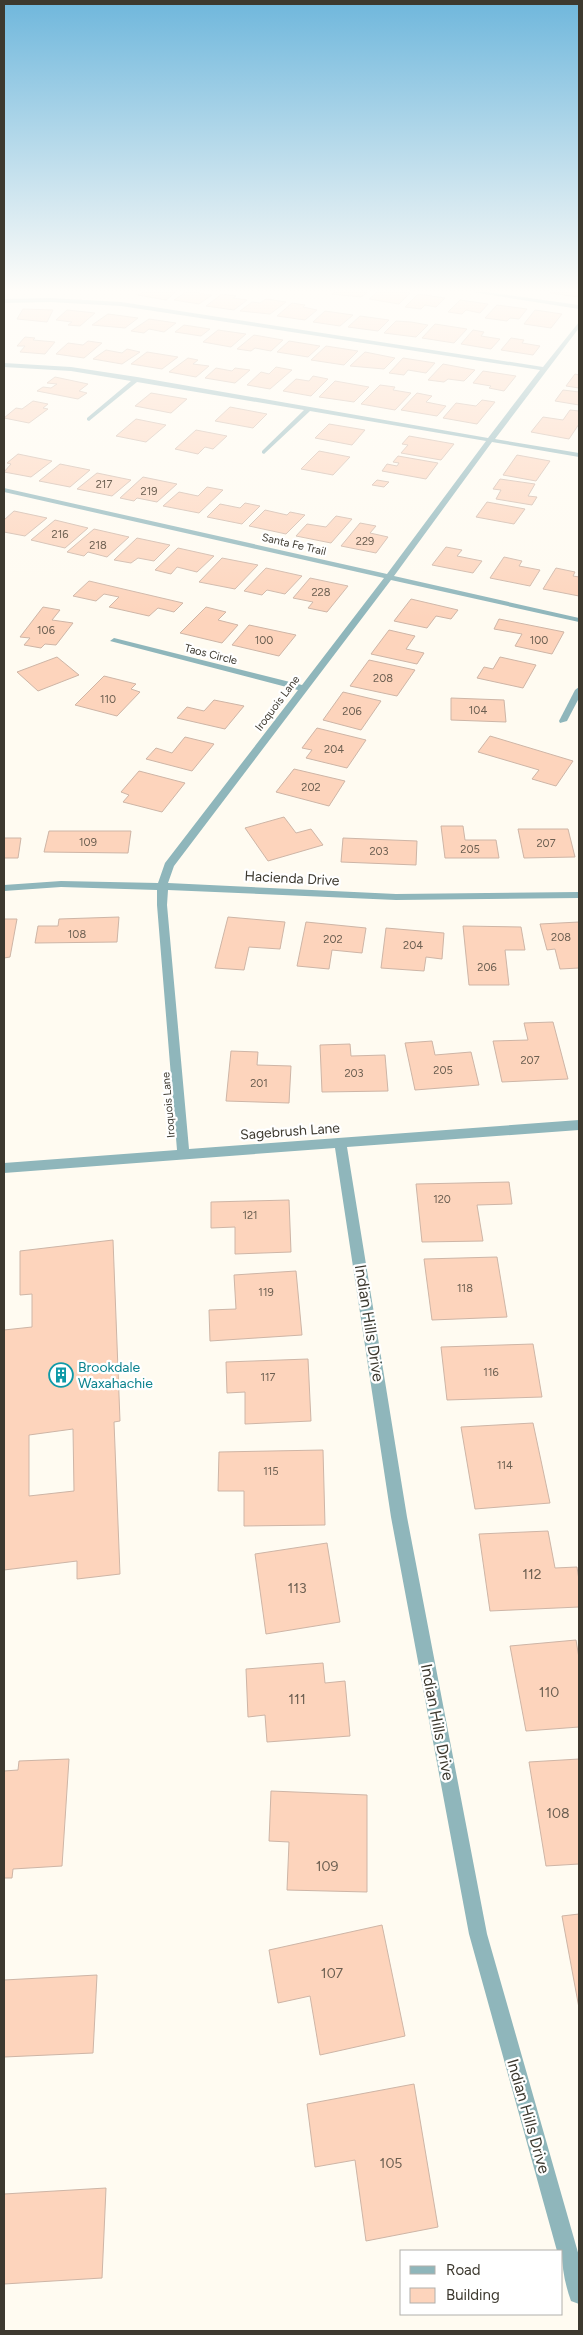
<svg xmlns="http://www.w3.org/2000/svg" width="583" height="2335" viewBox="0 0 583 2335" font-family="Figtree,sans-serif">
  <rect width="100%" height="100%" fill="#fffbf1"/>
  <g fill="#fdd4bc" stroke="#ceb5a6" fill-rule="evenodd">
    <polygon points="143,292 176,292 166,300 138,295"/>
    <polygon points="186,292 193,292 212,295 199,304 174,300"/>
    <polygon points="335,292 367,292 361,297 332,294"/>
    <polygon points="377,292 400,292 410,293 399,304 369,299"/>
    <polygon points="579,292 578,297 550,293 551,292"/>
    <polygon points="222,294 236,296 233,298 247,300 234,310 206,306"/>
    <polygon points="418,294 445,298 436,307 425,305 421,309 405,307"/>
    <polygon points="266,299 286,302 270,314 240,311 252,302 260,303"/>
    <polygon points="460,300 488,304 480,313 466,310 462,314 448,312"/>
    <polygon points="292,303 305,305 303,307 317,310 305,320 277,316"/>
    <polygon points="497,305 527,309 519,319 510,318 507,321 485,318"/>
    <polygon points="23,309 53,310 47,322 17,319"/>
    <polygon points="67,310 95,313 80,326 68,325 72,322 56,320"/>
    <polygon points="535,310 562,314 551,328 524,324"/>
    <polygon points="325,311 353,315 340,326 313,322"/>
    <polygon points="108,314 138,318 125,328 92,325"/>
    <polygon points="360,316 389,320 378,331 348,327"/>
    <polygon points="149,319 176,323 164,332 149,329 144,333 131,331"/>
    <polygon points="396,321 411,322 428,325 416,337 384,333"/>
    <polygon points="435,324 467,329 454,343 422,338"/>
    <polygon points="184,325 210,329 201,336 175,332"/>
    <polygon points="218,330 246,334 231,347 203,342"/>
    <polygon points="473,330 484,332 481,336 500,339 491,349 461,344"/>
    <polygon points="254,335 283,340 271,351 255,348 251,351 237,349"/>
    <polygon points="25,337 35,338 33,340 55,342 45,354 20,352 25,346 17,346"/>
    <polygon points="511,338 524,340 522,343 540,346 533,355 501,350"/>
    <polygon points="88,341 102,343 84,358 56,354 68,343 83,345"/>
    <polygon points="289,341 320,346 308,357 277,352"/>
    <polygon points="326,346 358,351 344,365 311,360"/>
    <polygon points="127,349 140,352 122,364 93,359 106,350 122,353"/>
    <polygon points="147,352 178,357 162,369 131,364"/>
    <polygon points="365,352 395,358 384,369 350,366"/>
    <polygon points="188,358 198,360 193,364 209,366 196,377 169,372"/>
    <polygon points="403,358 435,363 426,373 408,370 404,375 389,373"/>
    <polygon points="443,364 475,370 464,381 448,379 444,382 428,380"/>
    <polygon points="276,367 292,370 270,389 247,385 261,372 269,374"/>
    <polygon points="216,368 232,371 235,368 250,370 235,383 205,378"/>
    <polygon points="483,371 516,376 504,391 489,388 491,386 473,383"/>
    <polygon points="575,374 579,375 579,388 566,386"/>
    <polygon points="313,376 328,379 311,396 283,391 296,379 309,381"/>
    <polygon points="55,377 88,384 79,391 87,393 78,399 37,391 43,387 51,388 57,384 47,383"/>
    <polygon points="335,381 369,387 354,402 319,397"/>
    <polygon points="380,385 395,387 393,390 411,393 395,410 361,404"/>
    <polygon points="563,390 579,392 579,405 555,401"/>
    <polygon points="151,393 187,399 171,413 135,406"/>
    <polygon points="417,393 432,396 426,402 446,406 437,416 401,410"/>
    <polygon points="482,400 495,402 477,424 443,418 456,403 476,406"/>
    <polygon points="33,401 48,404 43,408 48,409 29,423 4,418 16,408 22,409"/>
    <polygon points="230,407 267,414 253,428 215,421"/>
    <polygon points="570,410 579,411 579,424 569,439 531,432 543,417 563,420"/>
    <polygon points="136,419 166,425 146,442 116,436"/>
    <polygon points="329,424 365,430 352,445 315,438"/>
    <polygon points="196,430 227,436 213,449 205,447 198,454 175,449"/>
    <polygon points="409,436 454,444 441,460 401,453 408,445 402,444"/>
    <polygon points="319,451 350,457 333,475 301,469"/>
    <polygon points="18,454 52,461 31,477 4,472 11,464 7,463"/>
    <polygon points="517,455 550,461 536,481 503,475"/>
    <polygon points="398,456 438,463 426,479 382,471 387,464 397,466 399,463 393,462"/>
    <polygon points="60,464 90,470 70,487 39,481"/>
    <polygon points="97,473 131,480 112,496 77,489"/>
    <polygon points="143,477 177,484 157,502 137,498 134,501 120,498"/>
    <polygon points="500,479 535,484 528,496 537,497 532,505 496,499 501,490 493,489"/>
    <polygon points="377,480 389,482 384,487 372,485"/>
    <polygon points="207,487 223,490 199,513 163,506 179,492 198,496"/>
    <polygon points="487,502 525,509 514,524 476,517"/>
    <polygon points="245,503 260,506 242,524 207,517 220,504 240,508"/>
    <polygon points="265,510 287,515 290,512 305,515 286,534 249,526"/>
    <polygon points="14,511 47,518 25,536 4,532 4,520"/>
    <polygon points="336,516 352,519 331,543 296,536 307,524 326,527"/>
    <polygon points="55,520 88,528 65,548 31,540"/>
    <polygon points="360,523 376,526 370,533 388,537 376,553 341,546"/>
    <polygon points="94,529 129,537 107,557 88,552 84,556 67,552"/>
    <polygon points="137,538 170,545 154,561 138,558 131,563 114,560"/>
    <polygon points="446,547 462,550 457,556 482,561 473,573 432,565"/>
    <polygon points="178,548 214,556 197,572 177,567 171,574 155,570"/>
    <polygon points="504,557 522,561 519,566 540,570 530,586 490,578"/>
    <polygon points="222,558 258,565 235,589 199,582"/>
    <polygon points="266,568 302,576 285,594 267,590 262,595 244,591"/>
    <polygon points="556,568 575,572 573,576 579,577 579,596 543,589"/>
    <polygon points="310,578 348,586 327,612 308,608 313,602 293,598"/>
    <polygon points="89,581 183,603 174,612 158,608 149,616 109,607 119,597 104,594 96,601 73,596"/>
    <polygon points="411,599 458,610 451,619 436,616 427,628 394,621"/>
    <polygon points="43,607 60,610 52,620 73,623 56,645 45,644 41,648 24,645 30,638 20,637"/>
    <polygon points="206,607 226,612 218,620 238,625 222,643 180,633"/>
    <polygon points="499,619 564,632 552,654 515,646 522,634 494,629"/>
    <polygon points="249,625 296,635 279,656 232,645"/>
    <polygon points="389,630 415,636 406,649 424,653 417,664 371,654"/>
    <polygon points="57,657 79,675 38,691 17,672"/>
    <polygon points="500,657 536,665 523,688 477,678 484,667 493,669"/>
    <polygon points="369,660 415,670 397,696 350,686"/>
    <polygon points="104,676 136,684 131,689 140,692 117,716 75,705"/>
    <polygon points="343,692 381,701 361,730 323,720"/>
    <polygon points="451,698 504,700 506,722 451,720"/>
    <polygon points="214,700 244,706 225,729 177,718 187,707 204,711"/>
    <polygon points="317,728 366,740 347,768 306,758 312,750 302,748"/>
    <polygon points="490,736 573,761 556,786 532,779 539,770 478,752"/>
    <polygon points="185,737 214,744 192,771 146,759 156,748 172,753"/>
    <polygon points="294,769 345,781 329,806 276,792"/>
    <polygon points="139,771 185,783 162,812 123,802 129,795 121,792"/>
    <polygon points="284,817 296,833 311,829 323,845 268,861 245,828"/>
    <polygon points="441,826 463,826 465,840 496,840 499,858 445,858"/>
    <polygon points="518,829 568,829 575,857 524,858"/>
    <polygon points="49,831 131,831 128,853 44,852"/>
    <polygon points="4,838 21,838 18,858 4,858"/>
    <polygon points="343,838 417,841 416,865 341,862"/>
    <polygon points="119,917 117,942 35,943 38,926 58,926 59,919"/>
    <polygon points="228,917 285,922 280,949 249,947 244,970 215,968"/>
    <polygon points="4,919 17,919 10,957 4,958"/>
    <polygon points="306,922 366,928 362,953 332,950 329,969 297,966"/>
    <polygon points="579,922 579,968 560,969 555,949 547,950 540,924"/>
    <polygon points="463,926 521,927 525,950 505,950 509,985 469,985"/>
    <polygon points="386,928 444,933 442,959 426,957 424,971 381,968"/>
    <polygon points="553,1022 568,1079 502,1082 493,1041 528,1040 524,1023"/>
    <polygon points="432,1041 435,1055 471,1052 479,1085 415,1090 405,1043"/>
    <polygon points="350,1044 351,1056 385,1055 388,1091 322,1092 320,1045"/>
    <polygon points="231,1051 258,1052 257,1065 291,1066 289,1103 226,1101"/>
    <polygon points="509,1182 512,1204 477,1205 483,1241 422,1242 416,1184"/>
    <polygon points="289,1200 291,1252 235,1254 235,1227 211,1228 211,1202"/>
    <path d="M113 1240 120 1421 114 1422 120 1574 77 1579V1561L4 1570V1330L32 1327V1294L20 1295V1251ZM73 1429 74 1491 29 1496V1435Z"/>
    <polygon points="497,1257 507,1317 432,1320 424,1259"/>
    <polygon points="296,1271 302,1335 210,1341 209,1310 236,1309 234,1275"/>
    <polygon points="533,1344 542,1397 447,1400 441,1347"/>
    <polygon points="308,1359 311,1421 245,1424 245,1392 227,1393 226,1362"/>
    <polygon points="533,1423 550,1503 475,1509 461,1427"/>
    <polygon points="323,1450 325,1525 244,1526 244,1491 218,1491 219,1452"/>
    <polygon points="548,1531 555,1568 577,1567 579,1580 579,1607 490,1611 479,1534"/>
    <polygon points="327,1543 340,1622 266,1634 255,1554"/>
    <polygon points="576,1640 579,1658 579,1727 526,1731 510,1646"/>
    <polygon points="323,1663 325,1683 345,1681 350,1736 267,1742 265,1715 248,1717 246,1669"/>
    <polygon points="69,1759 62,1866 13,1869 12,1878 4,1878 4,1771 18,1770 19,1761"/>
    <polygon points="579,1759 579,1864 546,1866 529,1762"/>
    <polygon points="271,1791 367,1795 367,1892 287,1890 289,1842 269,1841"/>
    <polygon points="579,1914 579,2008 562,1916"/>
    <polygon points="382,1925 405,2036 320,2055 310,1996 278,2003 269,1950"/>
    <polygon points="97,1975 93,2053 4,2057 4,1980"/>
    <polygon points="414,2084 438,2227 366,2241 355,2160 315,2167 307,2104"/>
    <polygon points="106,2188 102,2278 4,2284 4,2194"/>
  </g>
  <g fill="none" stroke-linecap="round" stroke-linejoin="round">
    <g fill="#8fb6bb" fill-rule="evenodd">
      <polygon points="472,292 486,292 579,305 579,309"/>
      <path d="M50 298 121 302 543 367 579 322V328L495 439 579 453V457L492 442 394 576 579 618V622L391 580 174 866 168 883 396 894 579 892V898L396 900 168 890 167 905 189 1149 579 1120V1130L347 1147 407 1517 487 1934 579 2256V2304L571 2301C565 2284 562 2269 562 2251H557L469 1934 391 1517 335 1148 4 1173V1163L177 1150 157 905V890L61 887 4 891V885L61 881 158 883 165 863 298 690 110 641 114 638 302 685 384 578 4 492V488L387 574 486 441 310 411 264 454 262 453V451L304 410 137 382 89 421 87 420V418L131 381 71 371 4 367V363L71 367 137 377 488 438 540 370 121 306 50 302 4 303V299Z"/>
      <polygon points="579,687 579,698 567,721 560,723 559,721 575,690"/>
    </g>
  </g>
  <linearGradient id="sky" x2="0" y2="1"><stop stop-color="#6fb7dc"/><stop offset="0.47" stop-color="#fffdf9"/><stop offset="1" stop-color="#fffdf9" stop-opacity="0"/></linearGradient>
  <rect width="583" height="619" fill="url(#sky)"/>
  <defs>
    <g id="building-ring" transform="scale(1.25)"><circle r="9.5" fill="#fff" stroke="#0f9aa8" stroke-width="1.5"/><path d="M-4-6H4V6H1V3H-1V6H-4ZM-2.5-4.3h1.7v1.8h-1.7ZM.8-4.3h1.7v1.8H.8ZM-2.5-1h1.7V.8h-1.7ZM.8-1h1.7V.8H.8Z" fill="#0f9aa8"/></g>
  </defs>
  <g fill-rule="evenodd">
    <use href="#building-ring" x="61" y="1375"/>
  </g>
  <g text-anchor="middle" stroke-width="4.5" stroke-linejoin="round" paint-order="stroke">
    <g font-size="11" fill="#6d6052">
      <text x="104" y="488">217</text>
      <text x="149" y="495">219</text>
      <text x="60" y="538">216</text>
      <text x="365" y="545">229</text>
      <text x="98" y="549">218</text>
      <text x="321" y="596">228</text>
      <text x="46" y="634">106</text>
      <text x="264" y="644">100</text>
      <text x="539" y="644">100</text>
      <text x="383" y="682">208</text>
      <text x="108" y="703">110</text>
      <text x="478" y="714">104</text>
      <text x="352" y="715">206</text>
      <text x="334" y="753">204</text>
      <text x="311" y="791">202</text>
      <text x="88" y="846">109</text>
      <text x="546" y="847">207</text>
      <text x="470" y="853">205</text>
      <text x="379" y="855">203</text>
      <text x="77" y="938">108</text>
      <text x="561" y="941">208</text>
      <text x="333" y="943">202</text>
      <text x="413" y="949">204</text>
      <text x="487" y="971">206</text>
      <text x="530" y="1064">207</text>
      <text x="443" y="1074">205</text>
      <text x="354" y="1077">203</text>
      <text x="259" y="1087">201</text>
      <text x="442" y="1203">120</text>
      <text x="250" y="1219">121</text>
      <text x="465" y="1292">118</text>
      <text x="266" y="1296">119</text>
      <text x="491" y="1376">116</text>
      <text x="268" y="1381">117</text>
      <text x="505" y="1469">114</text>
      <text x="271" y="1475">115</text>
    </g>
    <g font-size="11" fill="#3d392f" stroke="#fff">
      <text transform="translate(294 544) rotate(13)" y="4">Santa Fe Trail</text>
      <text transform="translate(211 654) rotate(14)" y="4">Taos Circle</text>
      <text transform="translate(277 703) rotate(-53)" y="4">Iroquois Lane</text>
      <text transform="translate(168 1105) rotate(-95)" y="4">Iroquois Lane</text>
    </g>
    <g font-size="14" fill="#3d392f" stroke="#fff">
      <text transform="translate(292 878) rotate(3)" y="5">Hacienda Drive</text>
      <text transform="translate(290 1131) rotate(-4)" y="5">Sagebrush Lane</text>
    </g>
    <g font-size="14" fill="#0d838f" stroke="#fff" text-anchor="start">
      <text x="78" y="1372">Brookdale<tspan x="78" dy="16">Waxahachie</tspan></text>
    </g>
    <g font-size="14" fill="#6d6052">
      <text x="532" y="1579">112</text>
      <text x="297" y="1593">113</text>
      <text x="549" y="1697">110</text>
      <text x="297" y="1704">111</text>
      <text x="558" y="1818">108</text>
      <text x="327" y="1871">109</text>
      <text x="332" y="1978">107</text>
      <text x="391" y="2168">105</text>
    </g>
    <g font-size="16" fill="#3d392f" stroke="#fff">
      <text transform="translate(370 1323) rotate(81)" y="6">Indian Hills Drive</text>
      <text transform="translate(438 1722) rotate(79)" y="6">Indian Hills Drive</text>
      <text transform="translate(529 2116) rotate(74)" y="6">Indian Hills Drive</text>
    </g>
  </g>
  <rect width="583" height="2335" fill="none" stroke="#3d392f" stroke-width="10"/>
  <rect x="400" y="2250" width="162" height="65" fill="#ffffff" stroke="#b1b0ac"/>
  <rect x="410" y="2266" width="25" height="8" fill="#8fb6bb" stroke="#b1b0ac"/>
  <text x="446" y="2275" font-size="15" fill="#3d392f">Road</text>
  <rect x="410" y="2288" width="25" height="15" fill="#fdd4bc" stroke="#b1b0ac"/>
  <text x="446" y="2300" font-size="15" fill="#3d392f">Building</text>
</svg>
